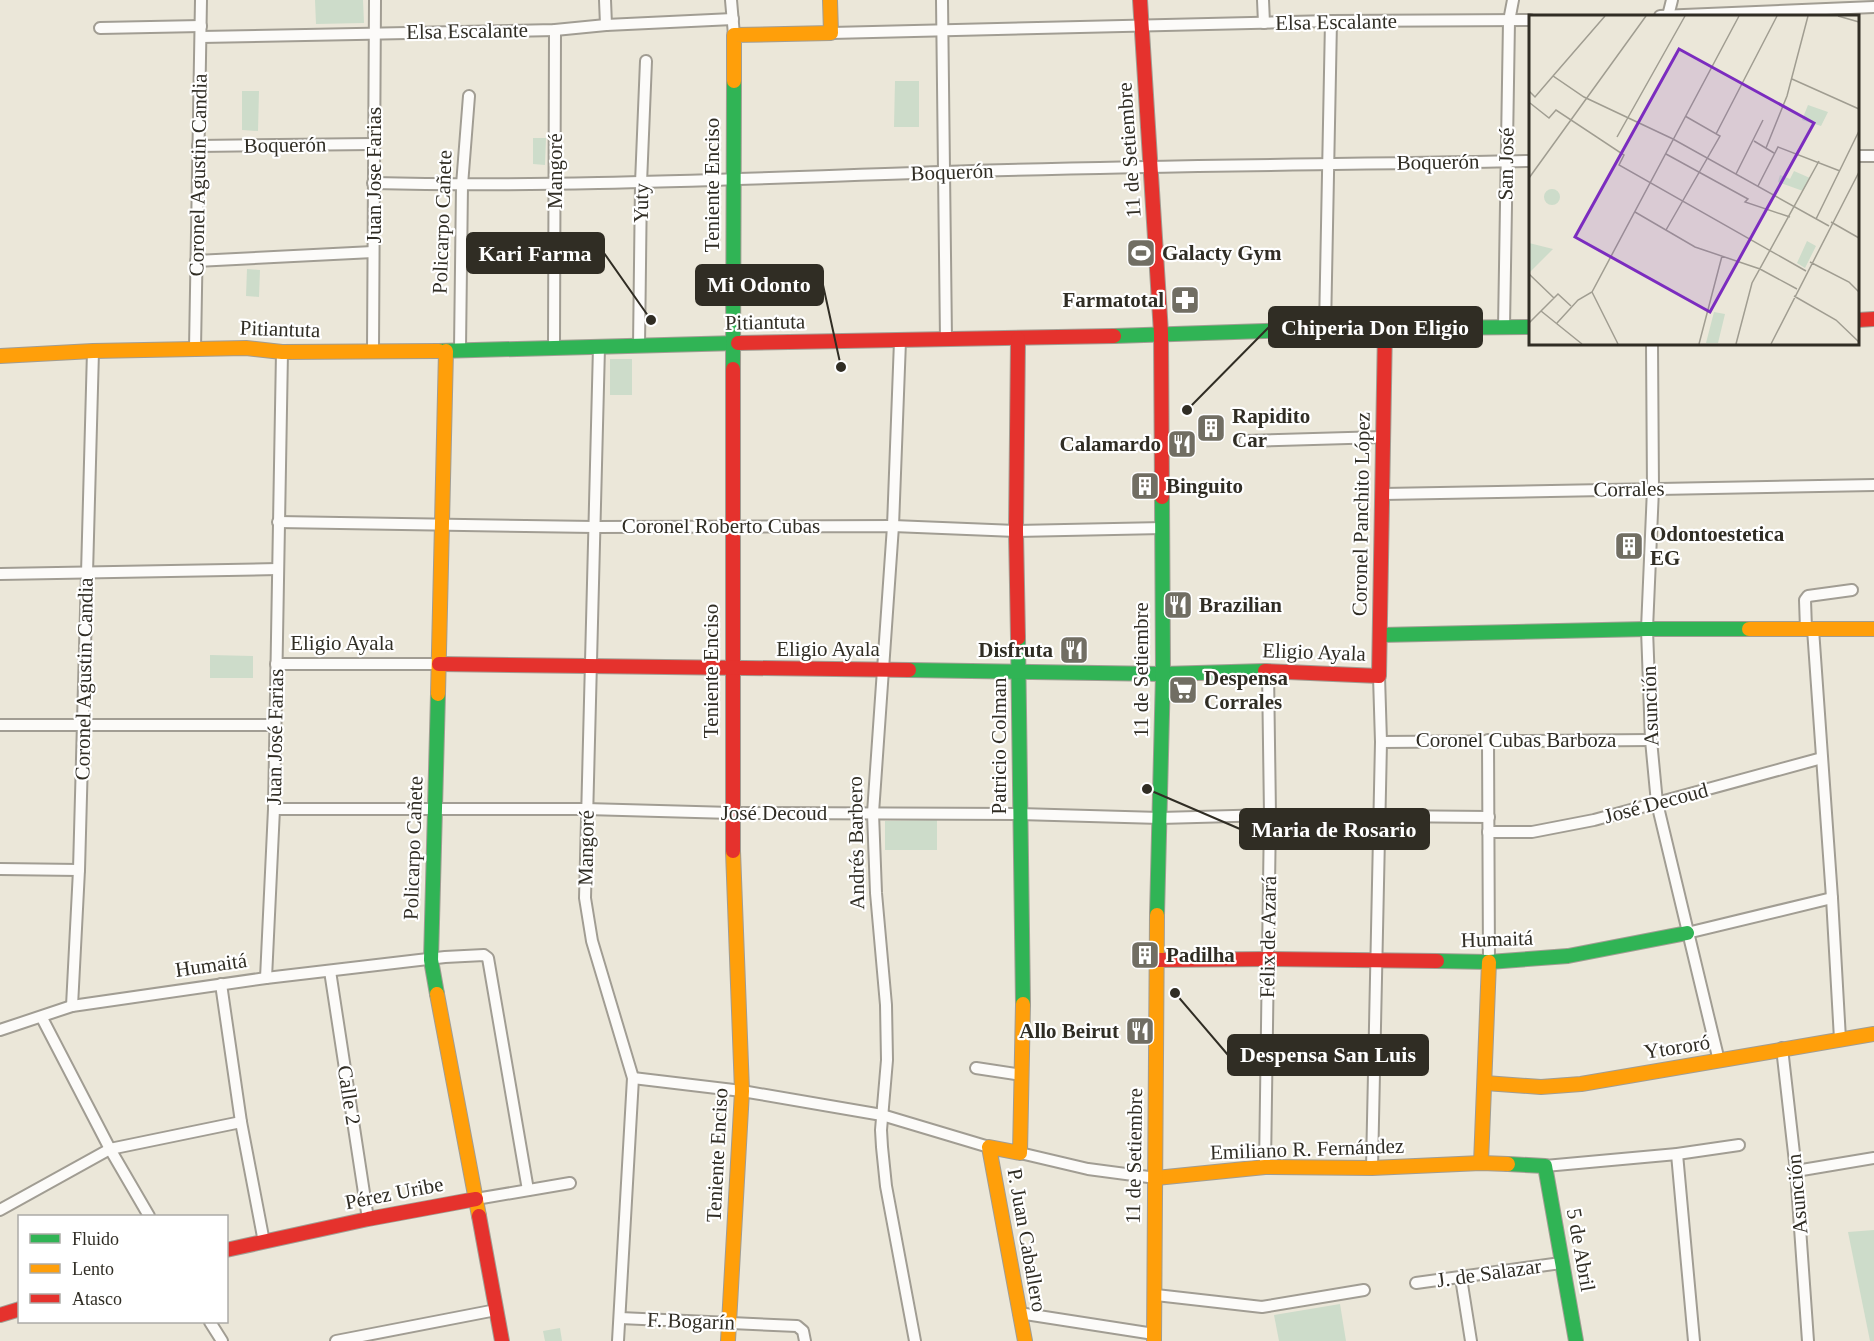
<svg xmlns="http://www.w3.org/2000/svg" width="1874" height="1341" viewBox="0 0 1874 1341" font-family="'Times New Roman',serif">
  <rect width="100%" height="100%" fill="#ebe7d9"/>
  <g fill="#cddcca">
    <polygon points="315,0 363,0 364,23 316,24"/>
    <polygon points="895,81 919,81 919,127 894,127"/>
    <polygon points="242,91 259,91 258,131 242,130"/>
    <polygon points="533,138 546,138 545,165 533,164"/>
    <polygon points="247,269 260,270 259,297 246,296"/>
    <rect x="610" y="359" width="22" height="36"/>
    <polygon points="210,655 253,656 253,678 210,678"/>
    <polygon points="937,820 937,850 885,850 885,821"/>
    <polygon points="1874,1230 1874,1341 1870,1341 1848,1232"/>
    <polygon points="1340,1304 1346,1341 1279,1341 1274,1315"/>
    <polygon points="560,1328 562,1341 545,1341 543,1331"/>
  </g>
  <g fill="none" stroke-linecap="round" stroke-linejoin="round">
    <g stroke="#a19d93" stroke-width="14">
      <g id="street">
        <polyline points="605,0 606,25"/>
        <polyline points="731,0 734,35"/>
        <polyline points="942,0 946,340"/>
        <polyline points="1263,0 1264,23"/>
        <polyline points="1660,16 1874,7"/>
        <polyline points="1668,16 1672,0"/>
        <polyline points="100,28 201,26"/>
        <polyline points="831,33 1331,21 1530,20"/>
        <polyline points="201,37 555,30 606,25 733,19"/>
        <polyline points="198,146 373,144"/>
        <polyline points="1858,156 1874,156"/>
        <path d="M373 183C564 188 753 178 943 172 1139 165 1335 165 1530 161"/>
        <polyline points="196,261 373,252"/>
        <polyline points="1504,328 1509,21 1513,0"/>
        <polyline points="1325,329 1331,21"/>
        <polyline points="900,341 893,526 873,813 876,893 886,1005 887,1060 881,1130 882,1147 886,1186 915,1341"/>
        <polyline points="1652,344 1653,489 1647,629 1651,740 1657,803 1719,1061"/>
        <polyline points="639,346 641,183 646,61"/>
        <polyline points="554,347 555,30"/>
        <polyline points="599,347 585,898 592,941 633,1078 618,1341"/>
        <polyline points="195,349 201,0"/>
        <polyline points="460,349 462,185 469,96"/>
        <polyline points="373,351 375,0"/>
        <polyline points="1245,441 1383,437"/>
        <polyline points="1383,494 1874,485"/>
        <polyline points="278,522 594,527 893,526 1016,531 1163,528"/>
        <polyline points="0,574 278,569"/>
        <polyline points="1806,629 1805,600 1808,596 1852,590"/>
        <polyline points="1813,629 1832,898 1840,1039"/>
        <polyline points="276,664 439,664"/>
        <polyline points="0,725 275,725"/>
        <polyline points="1488,740 1489,962"/>
        <polyline points="1381,742 1651,740"/>
        <polyline points="274,809 586,809 732,813 1019,814 1160,818 1270,815 1489,817"/>
        <polyline points="1488,832 1532,832 1594,820 1822,758"/>
        <polyline points="0,869 79,870"/>
        <polyline points="1687,933 1832,898"/>
        <polyline points="330,971 368,1219"/>
        <polyline points="266,978 274,809 282,352"/>
        <polyline points="221,984 241,1122 264,1242"/>
        <polyline points="72,1006 79,870 93,351"/>
        <polyline points="42,1018 110,1149 149,1216"/>
        <polyline points="0,1030 72,1006 266,978 445,957 484,955 488,958 528,1190"/>
        <polyline points="1782,1048 1796,1171 1808,1341"/>
        <polyline points="976,1068 1022,1075"/>
        <polyline points="633,1078 742,1091 882,1115 989,1147"/>
        <polyline points="1020,1153 1088,1169 1156,1178"/>
        <polyline points="1677,1154 1694,1341"/>
        <polyline points="1545,1166 1677,1154 1739,1145"/>
        <polyline points="1265,1167 1270,815 1268,671"/>
        <polyline points="1372,1168 1381,742 1379,676"/>
        <polyline points="1796,1171 1874,1158"/>
        <polyline points="476,1199 570,1183"/>
        <polyline points="0,1210 110,1149 241,1122"/>
        <polyline points="1461,1278 1471,1341"/>
        <polyline points="1416,1283 1561,1263"/>
        <polyline points="1156,1295 1262,1307 1364,1290"/>
        <polyline points="1019,1313 1154,1334"/>
        <polyline points="620,1318 797,1326 803,1331 805,1341"/>
        <polyline points="210,1322 222,1341"/>
        <polyline points="336,1341 496,1310"/>
      </g>
    </g>
    <g stroke="#a19d93" stroke-width="16">
      <g id="fast">
        <polyline points="1114,336 1325,329 1530,327"/>
        <polyline points="439,351 738,343"/>
        <polyline points="733,369 734,81"/>
        <polyline points="1381,635 1647,629 1749,629"/>
        <polyline points="1018,638 1023,1004"/>
        <polyline points="909,670 1163,674 1265,671"/>
        <polyline points="1157,915 1163,674 1162,497"/>
        <polyline points="1437,961 1489,962 1568,956 1687,933"/>
        <polyline points="437,994 431,960 438,694"/>
        <polyline points="1508,1164 1545,1166 1576,1341"/>
      </g>
    </g>
    <g stroke="#a19d93" stroke-width="16">
      <g id="slow">
        <polyline points="734,81 734,35 831,33 830,0"/>
        <polyline points="0,356 93,351 246,348 282,352 439,351"/>
        <polyline points="1749,629 1874,629"/>
        <polyline points="438,694 446,351"/>
        <polyline points="437,994 479,1216"/>
        <polyline points="1023,1004 1020,1153 989,1147 1025,1341"/>
        <polyline points="1485,1083 1541,1087 1581,1084 1874,1034"/>
        <polyline points="1481,1163 1489,962"/>
        <polyline points="1156,1178 1265,1167 1372,1168 1481,1163 1508,1164"/>
        <polyline points="728,1341 742,1091 733,851"/>
        <polyline points="1154,1341 1157,915"/>
      </g>
    </g>
    <g stroke="#a19d93" stroke-width="16">
      <g id="jam">
        <polyline points="1140,0 1161,333 1162,497"/>
        <polyline points="1858,320 1874,319"/>
        <polyline points="738,343 1114,336"/>
        <polyline points="733,369 733,851"/>
        <polyline points="1018,638 1016,531 1018,339"/>
        <polyline points="439,664 909,670"/>
        <polyline points="1265,671 1379,676 1385,328"/>
        <polyline points="1156,960 1268,959 1437,961"/>
        <polyline points="479,1216 502,1341"/>
        <polyline points="226,1250 368,1219 476,1199"/>
        <polyline points="0,1315 20,1309"/>
      </g>
    </g>
    <use href="#street" stroke="#fcfbf9" stroke-width="10"/>
    <use href="#fast" stroke="#30b455" stroke-width="14"/>
    <use href="#slow" stroke="#ff9f0a" stroke-width="14"/>
    <use href="#jam" stroke="#e5322d" stroke-width="14"/>
  </g>
  <defs>
    <g id="stadium-square" transform="scale(1.5)"><rect x="-9" y="-9" width="18" height="18" rx="4" fill="#716e63" stroke="#fff"/><path d="M0-5a6.5 5 0 1 0 0 10a6.5 5 0 1 0 0-10ZM-3.5-1.8h7v3.6h-7Z" fill="#fff"/></g>
    <g id="pharmacy-square" transform="scale(1.5)"><rect x="-9" y="-9" width="18" height="18" rx="4" fill="#716e63" stroke="#fff"/><path d="M-2-6h4v4h4v4h-4v4h-4v-4h-4v-4h4Z" fill="#fff"/></g>
    <g id="building-square" transform="scale(1.5)"><rect x="-9" y="-9" width="18" height="18" rx="4" fill="#716e63" stroke="#fff"/><path d="M-4-6H4V6H1V3H-1V6H-4ZM-2.5-4.3h1.7v1.8h-1.7ZM.8-4.3h1.7v1.8H.8ZM-2.5-1h1.7V.8h-1.7ZM.8-1h1.7V.8H.8Z" fill="#fff"/></g>
    <g id="restaurant-square" transform="scale(1.5)"><rect x="-9" y="-9" width="18" height="18" rx="4" fill="#716e63" stroke="#fff"/><path d="M-5-6h1v4h1v-4h1v4h1v-4h1v5L-1.5 .5V6h-2V.5L-5-1ZM5-6V6H3V1.5H1.5Q1.5-4 5-6Z" fill="#fff"/></g>
    <g id="supermarket-square" transform="scale(1.5)"><rect x="-9" y="-9" width="18" height="18" rx="4" fill="#716e63" stroke="#fff"/><path d="M-6-5.5h2.5l.6 2H6L4.5 2H-2.5L-4.4-4H-6ZM-1.5 3.2a1.3 1.3 0 1 0 .1 0ZM3 3.2a1.3 1.3 0 1 0 .1 0Z" fill="#fff"/></g>
  </defs>
  <g fill-rule="evenodd">
    <use href="#stadium-square" x="1141" y="253"/>
    <use href="#pharmacy-square" x="1185" y="300"/>
    <use href="#building-square" x="1211" y="428"/>
    <use href="#restaurant-square" x="1182" y="444"/>
    <use href="#building-square" x="1145" y="486"/>
    <use href="#building-square" x="1629" y="546"/>
    <use href="#restaurant-square" x="1178" y="605"/>
    <use href="#restaurant-square" x="1074" y="650"/>
    <use href="#supermarket-square" x="1183" y="690"/>
    <use href="#building-square" x="1145" y="955"/>
    <use href="#restaurant-square" x="1140" y="1031"/>
  </g>
  <g text-anchor="middle" stroke-width="4.5" stroke-linejoin="round" paint-order="stroke">
    <g font-size="21" fill="#302d24" stroke="#fff">
      <text transform="translate(1336 22) rotate(-1)" y="7">Elsa Escalante</text>
      <text transform="translate(467 31) rotate(-1)" y="7">Elsa Escalante</text>
      <text transform="translate(285 145) rotate(-1)" y="7">Boquerón</text>
      <text transform="translate(1129 150) rotate(-94)" y="7">11 de Setiembre</text>
      <text transform="translate(1438 162) rotate(-1)" y="7">Boquerón</text>
      <text transform="translate(1506 164) rotate(-89)" y="7">San José</text>
      <text transform="translate(555 171) rotate(-90)" y="7">Mangoré</text>
      <text transform="translate(952 172) rotate(-2)" y="7">Boquerón</text>
      <text transform="translate(198 175) rotate(-89)" y="7">Coronel Agustin Candia</text>
      <text transform="translate(374 175) rotate(-90)" y="7">Juan Jose Farias</text>
      <text transform="translate(712 185) rotate(-90)" y="7">Teniente Enciso</text>
      <text transform="translate(641 203) rotate(-89)" y="7">Yuty</text>
      <text transform="translate(442 222) rotate(-88)" y="7">Policarpo Cañete</text>
      <text transform="translate(765 322) rotate(-1)" y="7">Pitiantuta</text>
      <text transform="translate(280 329) rotate(2)" y="7">Pitiantuta</text>
      <text transform="translate(1629 489) rotate(-1)" y="7">Corrales</text>
      <text transform="translate(1361 514) rotate(-89)" y="7">Coronel Panchito López</text>
      <text x="721" y="533">Coronel Roberto Cubas</text>
      <text x="342" y="650">Eligio Ayala</text>
      <text x="828" y="656">Eligio Ayala</text>
      <text transform="translate(1314 652) rotate(2)" y="7">Eligio Ayala</text>
      <text transform="translate(1141 670) rotate(-90)" y="7">11 de Setiembre</text>
      <text transform="translate(711 671) rotate(-90)" y="7">Teniente Enciso</text>
      <text transform="translate(84 679) rotate(-89)" y="7">Coronel Agustin Candia</text>
      <text transform="translate(1650 706) rotate(-92)" y="7">Asunción</text>
      <text transform="translate(275 737) rotate(-89)" y="7">Juan José Farias</text>
      <text x="1516" y="747">Coronel Cubas Barboza</text>
      <text transform="translate(999 746) rotate(-90)" y="7">Patricio Colman</text>
      <text transform="translate(1656 803) rotate(-15)" y="7">José Decoud</text>
      <text x="774" y="820">José Decoud</text>
      <text transform="translate(856 843) rotate(-91)" y="7">Andrés Barbero</text>
      <text transform="translate(413 848) rotate(-88)" y="7">Policarpo Cañete</text>
      <text transform="translate(586 848) rotate(-89)" y="7">Mangoré</text>
      <text transform="translate(1268 937) rotate(-89)" y="7">Félix de Azará</text>
      <text transform="translate(1497 939) rotate(-2)" y="7">Humaitá</text>
      <text transform="translate(211 965) rotate(-8)" y="7">Humaitá</text>
      <text transform="translate(1677 1047) rotate(-9)" y="7">Ytororó</text>
      <text transform="translate(349 1095) rotate(81)" y="7">Calle 2</text>
      <text transform="translate(1307 1149) rotate(-2)" y="7">Emiliano R. Fernández</text>
      <text transform="translate(717 1155) rotate(-87)" y="7">Teniente Enciso</text>
      <text transform="translate(1134 1156) rotate(-89)" y="7">11 de Setiembre</text>
      <text transform="translate(394 1193) rotate(-11)" y="7">Pérez Uribe</text>
      <text transform="translate(1797 1194) rotate(-95)" y="7">Asunción</text>
      <text transform="translate(1027 1240) rotate(80)" y="7">P. Juan Caballero</text>
      <text transform="translate(1581 1250) rotate(80)" y="7">5 de Abril</text>
      <text transform="translate(1489 1273) rotate(-8)" y="7">J. de Salazar</text>
      <text transform="translate(691 1321) rotate(2)" y="7">F. Bogarín</text>
    </g>
    <g font-size="21" font-weight="bold" fill="#302d24" stroke="#fff" text-anchor="start">
      <text x="1162" y="260">Galacty Gym</text>
      <text x="1164" y="307" text-anchor="end">Farmatotal</text>
      <text x="1232" y="423">Rapidito<tspan x="1232" dy="24">Car</tspan></text>
      <text x="1161" y="451" text-anchor="end">Calamardo</text>
      <text x="1166" y="493">Binguito</text>
      <text x="1650" y="541">Odontoestetica<tspan x="1650" dy="24">EG</tspan></text>
      <text x="1199" y="612">Brazilian</text>
      <text x="1053" y="657" text-anchor="end">Disfruta</text>
      <text x="1204" y="685">Despensa<tspan x="1204" dy="24">Corrales</tspan></text>
      <text x="1166" y="962">Padilha</text>
      <text x="1119" y="1038" text-anchor="end">Allo Beirut</text>
    </g>
  </g>
  <g transform="translate(1529 15)">
    <rect width="330" height="330" fill="#ebe7d9"/>
    <path d="M279 90 299 97 292 111 273 105ZM265 156 281 163 274 176 249 167 251 160 261 164ZM15 182a8 8 0 1 1 16 0a8 8 0 1 1-16 0ZM278 226 287 231 276 253 268 248ZM0 228 24 234 0 258ZM185 297 196 299 189 328H177Z" fill="#cddcca"/>
    <path fill="none" stroke="#a09d91" stroke-width="1.5" d="M309 1 330 7M24 61 76 1M263 64 330 94M0 76 6 82 24 61 55 82 144 124 300 211M1 88 20 103 27 95 95 140 90 150 277 256M187 119 248 1M88 122 156 1M225 126 245 138M237 133 258 81 279 1M137 139 219 184 216 187 261 202M207 159 234 105M0 163 117 1M229 171 249 132 311 156M106 197 166 232 231 254 268 274M287 204 330 116M302 207 330 223M137 215 191 121 156 101M281 247 320 267 330 277M0 259 25 283M63 277 89 329M265 281 307 305 330 327M12 296 53 329M0 308 29 279 42 291M28 308 49 285 63 277 210 1M170 329 193 241M207 329 223 268 290 146M242 329 330 157"/>
    <path fill="#7b2cbf" fill-opacity="0.15" stroke="#7b2cbf" stroke-width="3" d="M150 34 285 108 181 297 46 222Z"/>
    <rect width="330" height="330" fill="none" stroke="#302d24" stroke-width="3"/>
  </g>
  <path fill="none" stroke="#302d24" stroke-width="2" d="M651 320L604 253M841 367L823 285M1187 410L1269 327M1147 789L1240 829M1175 993L1228 1055"/>
  <g fill="#302d24" stroke="#fff" stroke-width="2">
    <circle cx="651" cy="320" r="6"/>
    <circle cx="841" cy="367" r="6"/>
    <circle cx="1187" cy="410" r="6"/>
    <circle cx="1147" cy="789" r="6"/>
    <circle cx="1175" cy="993" r="6"/>
  </g>
  <g fill="#302d24" stroke="#302d24" stroke-width="2">
    <rect x="467" y="233" width="137" height="40" rx="6"/>
    <rect x="696" y="265" width="127" height="40" rx="6"/>
    <rect x="1269" y="307" width="213" height="40" rx="6"/>
    <rect x="1240" y="809" width="189" height="40" rx="6"/>
    <rect x="1228" y="1035" width="200" height="40" rx="6"/>
  </g>
  <g font-size="22" text-anchor="middle" font-weight="bold" fill="#fff">
    <text x="535" y="261">Kari Farma</text>
    <text x="759" y="292">Mi Odonto</text>
    <text x="1375" y="335">Chiperia Don Eligio</text>
    <text x="1334" y="837">Maria de Rosario</text>
    <text x="1328" y="1062">Despensa San Luis</text>
  </g>
  <rect x="18" y="1215" width="210" height="108" fill="#ffffff" stroke="#acaba7" stroke-width="1.5"/>
  <rect x="30" y="1234" width="30" height="9" fill="#30b455" stroke="#acaba7" stroke-width="1.5"/>
  <text x="72" y="1245" font-size="18" fill="#302d24">Fluido</text>
  <rect x="30" y="1264" width="30" height="9" fill="#ff9f0a" stroke="#acaba7" stroke-width="1.5"/>
  <text x="72" y="1275" font-size="18" fill="#302d24">Lento</text>
  <rect x="30" y="1294" width="30" height="9" fill="#e5322d" stroke="#acaba7" stroke-width="1.5"/>
  <text x="72" y="1305" font-size="18" fill="#302d24">Atasco</text>
</svg>
